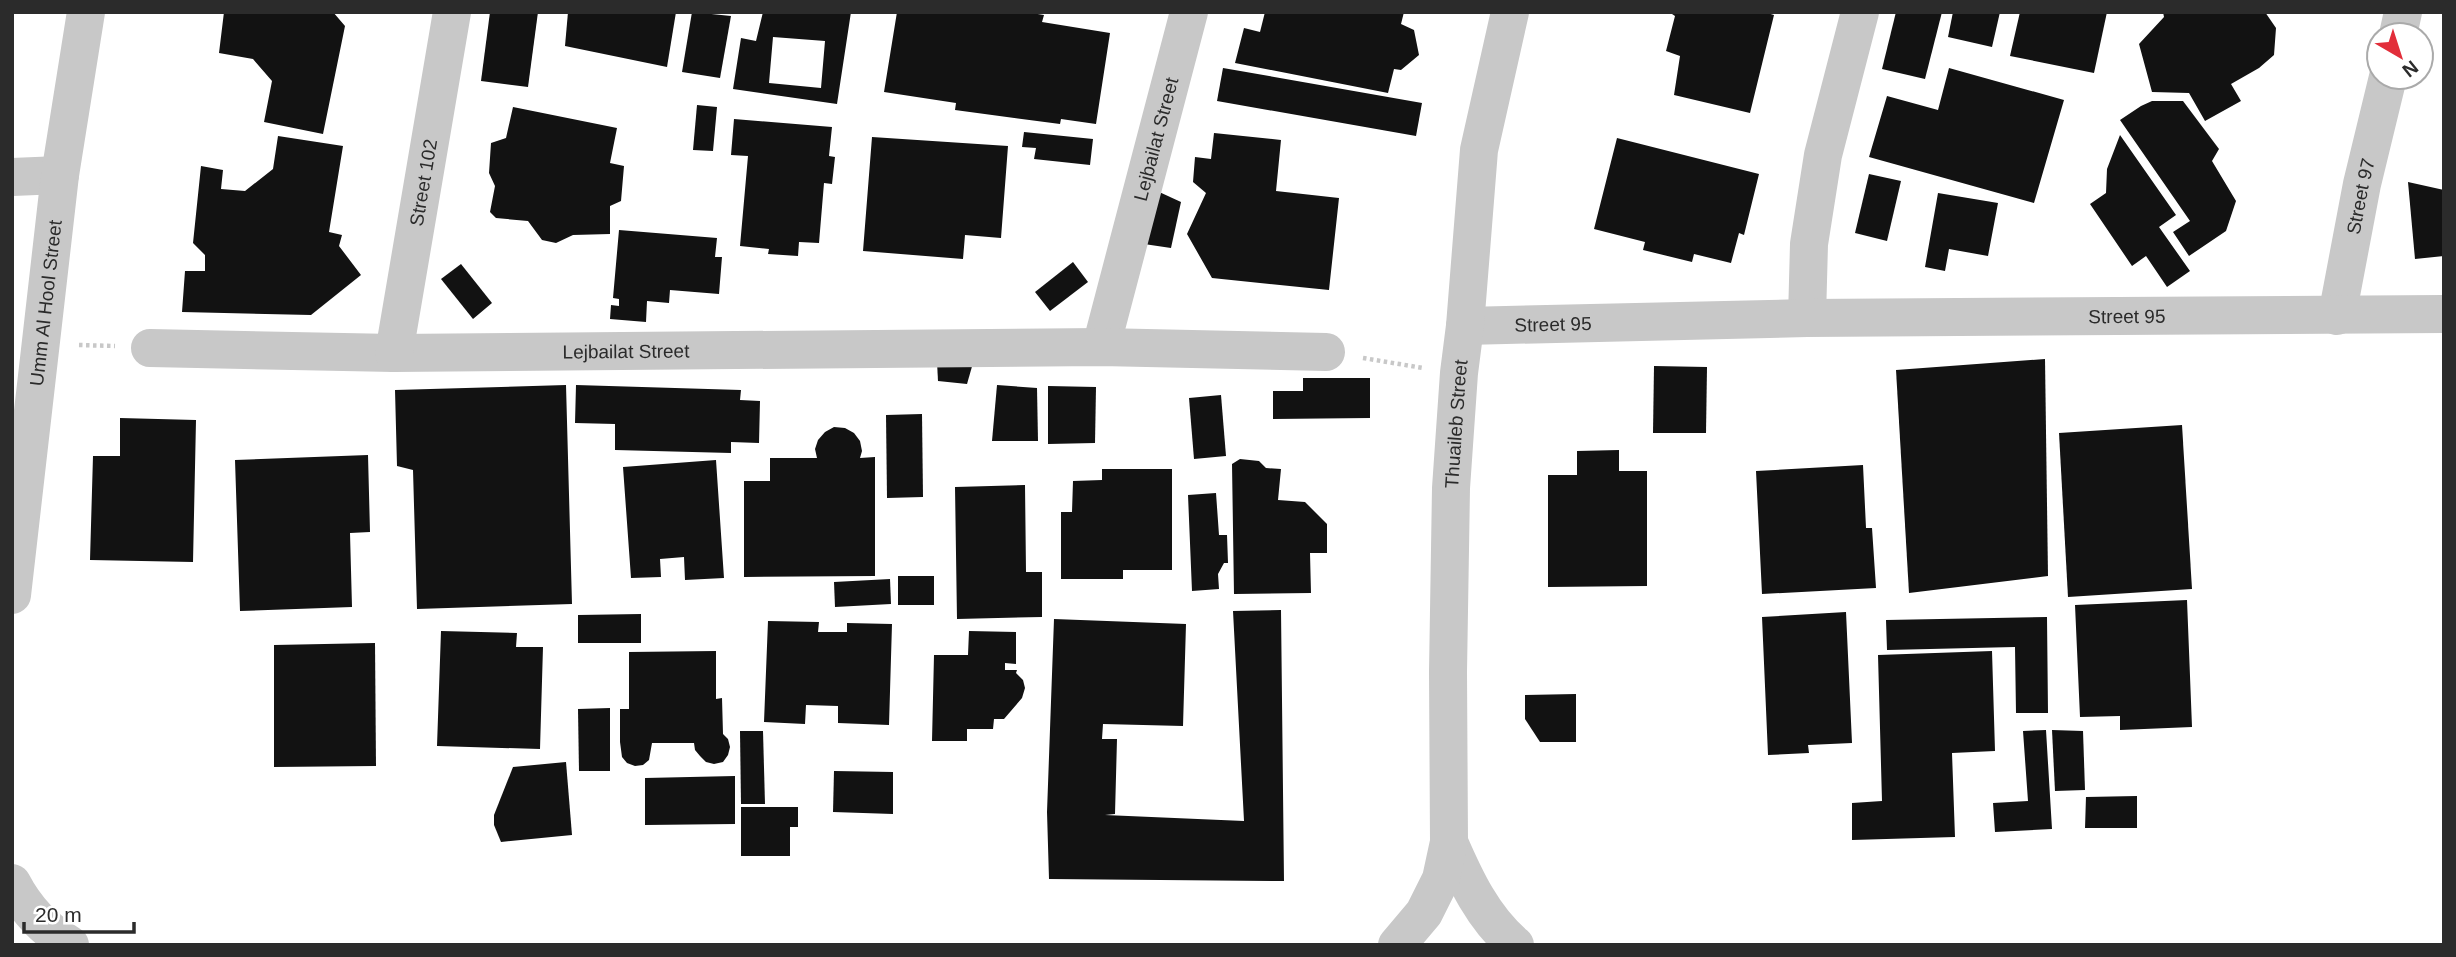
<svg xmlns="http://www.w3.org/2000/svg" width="2456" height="957" viewBox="0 0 2456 957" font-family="Helvetica,sans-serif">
  <rect width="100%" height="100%" fill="#fff"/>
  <g fill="#121212" fill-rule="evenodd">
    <polygon points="224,12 333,12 345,26 323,134 264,122 272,81 253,59 219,53"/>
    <polygon points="490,12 538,12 528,87 481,81"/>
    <polygon points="568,12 676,12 667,67 565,46"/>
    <polygon points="692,12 731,16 720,78 682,72"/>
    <path d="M763 12H851L837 104 733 89 741 38 756 41ZM773 37 825 41 821 88 769 83Z"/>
    <polygon points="897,12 1025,12 1044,15 1042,22 1110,33 1096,124 1061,119 1060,124 955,110 956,103 884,92"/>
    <polygon points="1265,12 1404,12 1401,24 1414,30 1419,55 1401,70 1394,69 1388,93 1235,63 1244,28 1260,32"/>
    <polygon points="1669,12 1764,12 1774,15 1750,113 1674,95 1680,56 1666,51 1675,16"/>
    <polygon points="1896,12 1942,12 1925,79 1882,69"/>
    <polygon points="1953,12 2000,12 1992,47 1948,37"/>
    <polygon points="2020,12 2107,12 2094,73 2010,56"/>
    <polygon points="2163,12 2265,12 2276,28 2274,55 2259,68 2231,84 2241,101 2205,121 2189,93 2152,92 2139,44 2164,17"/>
    <polygon points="1223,68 1422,103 1416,136 1217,101"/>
    <polygon points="1949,68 2064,100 2034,203 1869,157 1887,96 1938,110"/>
    <polygon points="2152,101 2183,101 2219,149 2212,161 2236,201 2226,231 2189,256 2173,232 2190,221 2120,120 2141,106"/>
    <polygon points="697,105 717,107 713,151 693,150"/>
    <polygon points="513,107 617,128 610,163 624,166 621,201 610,206 610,234 573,235 556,243 542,240 528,221 496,218 490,212 495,186 489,173 491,143 506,138"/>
    <polygon points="734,119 832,127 829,156 835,157 832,184 824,183 819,243 799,242 798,256 768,254 769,249 740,246 748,156 731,155"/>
    <polygon points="1024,132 1093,139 1090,165 1034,159 1036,148 1022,147"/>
    <polygon points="1214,133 1281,140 1276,191 1339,198 1329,290 1212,278 1187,234 1206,193 1193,182 1195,157 1211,159"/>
    <polygon points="2120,135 2176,215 2159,227 2190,271 2167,287 2146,256 2132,266 2090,204 2106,193 2107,169"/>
    <polygon points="278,136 343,146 329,232 342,235 339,246 361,275 311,315 182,312 185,271 205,271 205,255 193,243 201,166 223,170 221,189 245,191 273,169"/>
    <polygon points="872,137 1008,146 1001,238 965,235 963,259 863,251"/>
    <polygon points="1617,138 1759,174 1744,235 1739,233 1731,263 1694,254 1692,262 1643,250 1645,242 1594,229"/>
    <polygon points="1869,174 1901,181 1887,241 1855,233"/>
    <polygon points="2408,182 2444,190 2444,256 2415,259"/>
    <polygon points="1157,191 1181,202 1171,248 1144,244"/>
    <polygon points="1938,193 1998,203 1988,256 1949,249 1945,271 1925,267"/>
    <polygon points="619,230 717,238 715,257 722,257 719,294 670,290 669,303 647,301 646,322 610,319 611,305 619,306 619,299 613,298"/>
    <polygon points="1073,262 1088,282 1050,311 1035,292"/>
    <polygon points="461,264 492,303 473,319 441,279"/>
    <polygon points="2045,359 2048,576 1909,593 1896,370"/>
    <polygon points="937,362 973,363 967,384 938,381"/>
    <polygon points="1654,366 1707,367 1706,433 1653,433"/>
    <polygon points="1303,378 1370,378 1370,418 1273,419 1273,391 1303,391"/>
    <polygon points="566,385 572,604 417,609 413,470 397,466 395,390"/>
    <polygon points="576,385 741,390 740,400 760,401 759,443 731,442 731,453 615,450 615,424 575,423"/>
    <polygon points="997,385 1037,388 1038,441 992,441"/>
    <polygon points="1048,386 1096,387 1095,443 1048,444"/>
    <polygon points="1221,395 1226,456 1194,459 1189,398"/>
    <polygon points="922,414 923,497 887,498 886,415"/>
    <polygon points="120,418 196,420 193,562 90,560 93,456 120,456"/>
    <polygon points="2182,425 2192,589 2068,597 2059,433"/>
    <polygon points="834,427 845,428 854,433 860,441 862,451 860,458 875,457 875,576 744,577 744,481 770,481 770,458 817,458 815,449 818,440 825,432"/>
    <polygon points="1619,450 1619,471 1647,471 1647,586 1548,587 1548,475 1577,475 1577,451"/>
    <polygon points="368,455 370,532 350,533 352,607 240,611 235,460"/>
    <polygon points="1240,459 1259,461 1266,468 1281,469 1278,500 1305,502 1327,524 1327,553 1310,553 1311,593 1234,594 1232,464"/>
    <polygon points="716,460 724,578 685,580 684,557 660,559 661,577 631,578 623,467"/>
    <polygon points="1863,465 1866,528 1872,528 1876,588 1762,594 1756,471"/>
    <polygon points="1102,469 1172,469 1172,570 1123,570 1123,579 1061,579 1061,512 1072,512 1073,481 1102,480"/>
    <polygon points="1025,485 1026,572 1042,572 1042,617 957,619 955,487"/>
    <polygon points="1216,493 1219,535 1227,535 1228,563 1224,563 1218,574 1219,589 1192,591 1188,495"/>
    <rect x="898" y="576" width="36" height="29"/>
    <polygon points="890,579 891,604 835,607 834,582"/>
    <polygon points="2187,600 2192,727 2120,730 2120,716 2080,717 2075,605"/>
    <polygon points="1281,610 1284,881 1049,879 1047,812 1054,619 1186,624 1183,726 1103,724 1102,739 1117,739 1115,814 1105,815 1244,821 1233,611"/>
    <polygon points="1846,612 1852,743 1808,745 1809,753 1768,755 1762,617"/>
    <polygon points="641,614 641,643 578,643 578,615"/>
    <polygon points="2047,617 2048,713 2016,713 2015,647 1887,650 1886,620"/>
    <polygon points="768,621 819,622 818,632 847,632 847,623 892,624 889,725 838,723 838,706 806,705 805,724 764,722"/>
    <polygon points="441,631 517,633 516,647 543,647 540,749 437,746"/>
    <polygon points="969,631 1016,632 1016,664 1005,663 1005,670 1017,670 1016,673 1023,680 1025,688 1022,698 1004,719 994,719 993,729 967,729 967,741 932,741 934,655 968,655"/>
    <polygon points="375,643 376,766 274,767 274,645"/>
    <polygon points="716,651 716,699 722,698 723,734 728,739 730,747 728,755 723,762 714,764 706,762 700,756 695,750 694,743 652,743 649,760 643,765 635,766 627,763 622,757 620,742 620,709 629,709 629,652"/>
    <polygon points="1992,651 1995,751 1952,753 1955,837 1852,840 1852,803 1882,801 1878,655"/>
    <polygon points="1576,694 1576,742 1540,742 1525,719 1525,695"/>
    <polygon points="610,708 610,771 579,771 578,709"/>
    <polygon points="2046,730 2052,829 1995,832 1993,803 2028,801 2023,731"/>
    <polygon points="2052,730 2083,731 2085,790 2055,791"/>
    <polygon points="740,731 763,731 765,804 741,804"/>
    <polygon points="566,762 572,835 501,842 494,825 494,815 513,767"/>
    <polygon points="834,771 893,772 893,814 833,812"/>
    <polygon points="735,776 735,824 645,825 645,778"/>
    <polygon points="2137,796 2137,828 2085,828 2086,797"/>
    <polygon points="741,807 798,807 798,827 790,827 790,856 741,856"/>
  </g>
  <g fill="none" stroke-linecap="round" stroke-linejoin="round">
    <g stroke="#c8c8c8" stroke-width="4.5" stroke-dasharray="3.5 3.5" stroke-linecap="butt">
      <polyline points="79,345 115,346"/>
      <polyline points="1363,358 1423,368"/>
    </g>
    <g stroke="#c8c8c8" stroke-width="38">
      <polyline points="2398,35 2403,12"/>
      <polyline points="12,177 60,175"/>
      <path id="s1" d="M2337 316 2362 184 2388 77"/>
      <polyline points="1807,318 1809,244 1823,155 1860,12"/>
      <path id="s2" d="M1465 326 1807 318 2444 314"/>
      <path id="s3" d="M1101 347 1189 12"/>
      <path id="s4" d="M150 348 394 353 1101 347 1326 352"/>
      <path id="s5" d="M394 353 452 12"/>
      <path id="s6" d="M12 595 60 175 86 12"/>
      <path d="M1449 842C1465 879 1483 918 1515 945"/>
      <path d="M12 883C26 910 44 929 70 945"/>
      <path id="s7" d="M1397 945 1424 913 1441 879 1449 842 1448 672 1451 488 1459 373 1465 326 1479 150 1510 12"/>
    </g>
  </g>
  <g text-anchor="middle" stroke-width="7" stroke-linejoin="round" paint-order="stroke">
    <g font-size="19" fill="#2b2b2b" stroke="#fff">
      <text dy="7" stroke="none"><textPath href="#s3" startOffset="215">Lejbailat Street</textPath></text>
      <text dy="7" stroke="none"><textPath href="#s5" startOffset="173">Street 102</textPath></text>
      <text dy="7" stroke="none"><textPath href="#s1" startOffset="122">Street 97</textPath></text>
      <text dy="7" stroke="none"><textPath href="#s6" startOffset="294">Umm Al Hool Street</textPath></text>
      <text dy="7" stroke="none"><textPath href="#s2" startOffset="662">Street 95</textPath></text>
      <text dy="7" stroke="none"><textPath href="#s2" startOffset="88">Street 95</textPath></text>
      <text dy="7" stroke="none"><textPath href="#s4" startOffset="476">Lejbailat Street</textPath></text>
      <text dy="7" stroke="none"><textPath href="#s7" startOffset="536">Thuaileb Street</textPath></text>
    </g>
  </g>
  <rect width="2456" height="957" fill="none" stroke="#2b2b2b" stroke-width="28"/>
  <g transform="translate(2400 56) rotate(141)"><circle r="33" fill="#ffffff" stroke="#aaaaaa" stroke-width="2"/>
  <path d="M0-5L12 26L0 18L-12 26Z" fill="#e22e3a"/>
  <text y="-10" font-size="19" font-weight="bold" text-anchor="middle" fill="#2b2b2b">N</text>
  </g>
  <path d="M24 922v10h110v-10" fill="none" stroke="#2b2b2b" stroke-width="3.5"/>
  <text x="35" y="922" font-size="21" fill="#2b2b2b" stroke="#ffffff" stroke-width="5" paint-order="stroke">20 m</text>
</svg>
